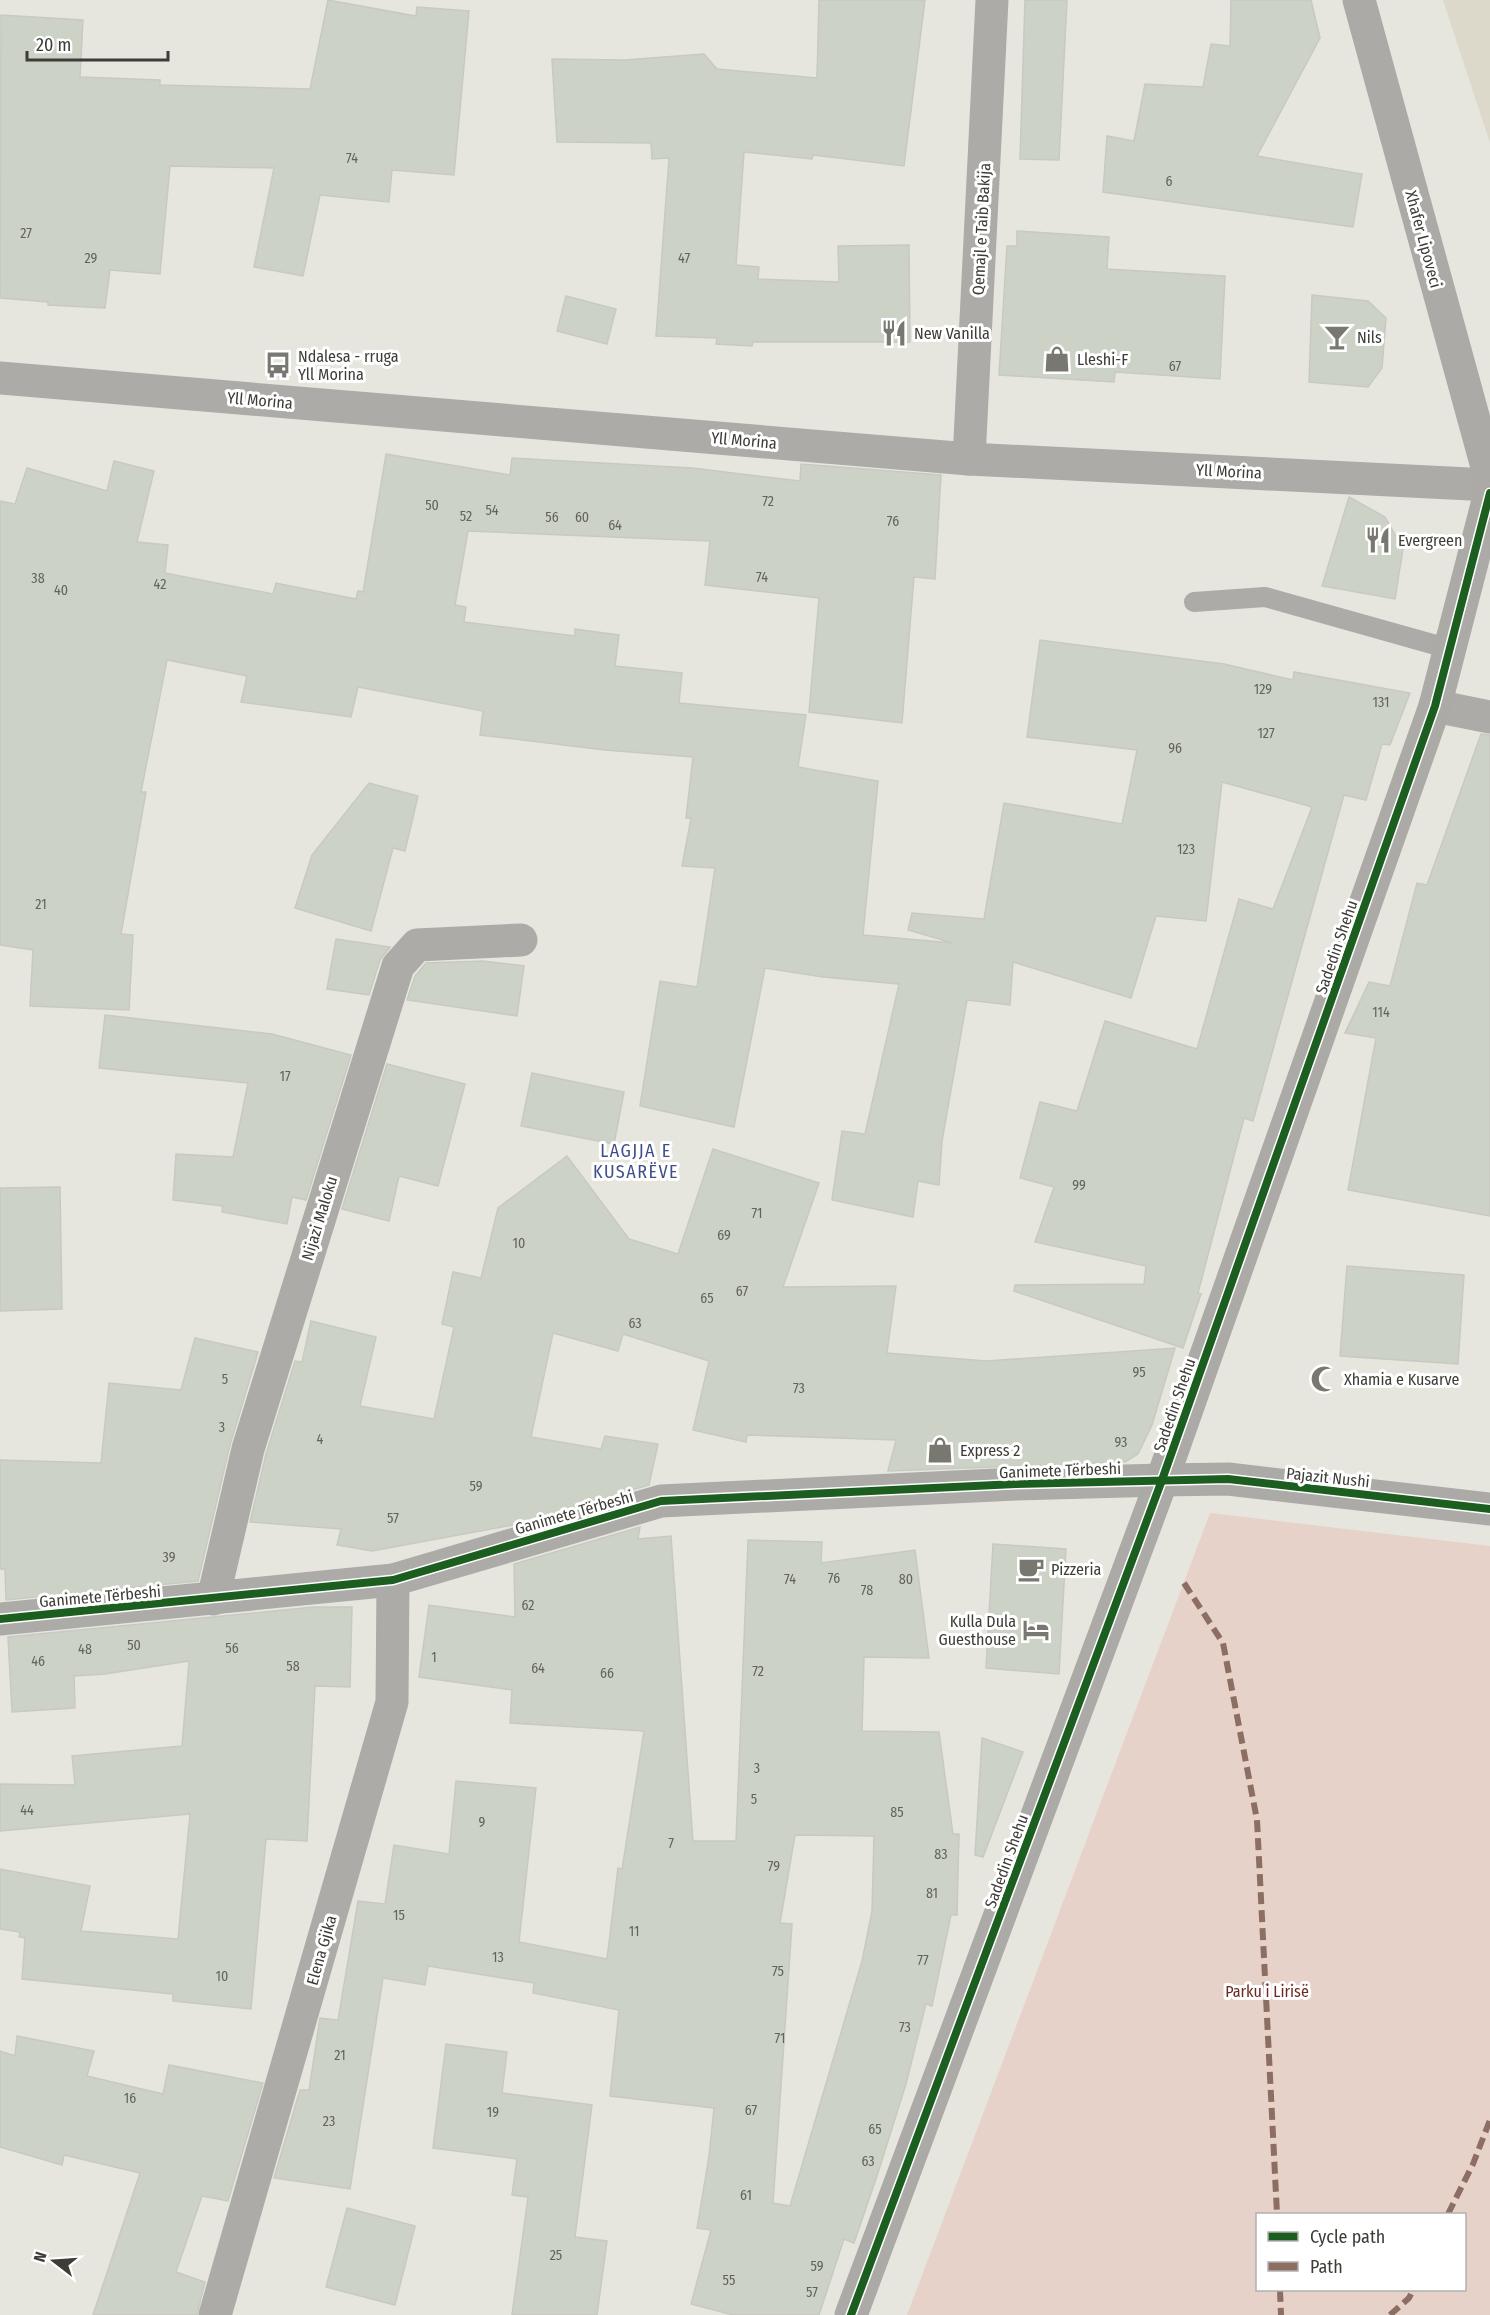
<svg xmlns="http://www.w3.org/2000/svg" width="1490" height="2315" viewBox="0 0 1490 2315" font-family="'Fira Sans Condensed',sans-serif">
  <rect width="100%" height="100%" fill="#e7e6de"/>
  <polygon fill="#dcd9cb" points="1443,0 1490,0 1490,143"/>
  <path fill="#e7d2ca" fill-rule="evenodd" d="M1210 1513 1490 1546V2315H907ZM1258 2214H1464V2290H1258Z"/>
  <g fill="#cdd2c6" stroke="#c8c9c2" stroke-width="1.5" fill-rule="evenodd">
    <polygon points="328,0 416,16 417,7 469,11 454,175 392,170 389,202 320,195 303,276 254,267 274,168 170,166 160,274 110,270 105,308 48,305 48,302 0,298 1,15 83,20 80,77 160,80 160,85 310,89"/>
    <polygon points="819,0 925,0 904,166 813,155 812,159 744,152 736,265 759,267 758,279 839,282 838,246 909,245 910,342 753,342 752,346 716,344 717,338 656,336 669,158 652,159 651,143 557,142 552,59 624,60 704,54 717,69 817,78"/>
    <polygon points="1025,0 1067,0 1059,160 1020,159"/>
    <polygon points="1231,0 1311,0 1320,38 1257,156 1362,174 1353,227 1103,192 1107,136 1134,141 1145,84 1203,87 1211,44 1230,46"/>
    <polygon points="1017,231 1109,237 1107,269 1225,276 1220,379 1115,372 1114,382 999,375 1007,246 1017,246"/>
    <polygon points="1312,295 1368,301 1386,318 1382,368 1368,387 1309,382"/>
    <polygon points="566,296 616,309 607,344 557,331"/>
    <polygon points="386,454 510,475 512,458 692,468 800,481 801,464 941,475 935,579 914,577 902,723 809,712 819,598 705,585 710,541 468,531 455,605 466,607 464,622 575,636 575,629 619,635 615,666 682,673 679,703 806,715 798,767 878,781 863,935 953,943 908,930 912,913 984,919 1004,803 1122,824 1137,750 1027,737 1040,640 1224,664 1293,680 1294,672 1410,693 1390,745 1382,744 1366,800 1344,795 1253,1121 1244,1118 1198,1293 1201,1294 1183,1348 1014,1291 1015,1285 1144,1284 1146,1266 1035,1242 1054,1187 1020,1178 1040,1102 1077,1111 1105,1021 1197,1049 1239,899 1273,909 1312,807 1222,782 1206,921 1156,916 1131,998 1013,962 1010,1005 967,1000 942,1141 939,1185 918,1181 913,1217 832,1200 842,1131 865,1134 899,984 823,977 765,968 734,1127 640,1106 660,981 697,987 715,868 682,866 691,818 686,818 693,757 605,750 480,735 483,711 358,687 351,717 241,702 247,676 167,660 141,792 146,792 121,934 133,935 129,1010 30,1006 33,950 0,945 0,501 15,504 27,468 107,491 114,461 154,471 137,542 168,545 165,573 273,594 276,583 356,599 358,591 363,592"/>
    <polygon points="1349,497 1385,517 1403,549 1395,599 1322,586"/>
    <polygon points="1481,734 1490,735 1490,1216 1348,1190 1376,1038 1345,1033 1369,982 1390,986 1417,883 1427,885"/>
    <polygon points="369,783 418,796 405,851 393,848 371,931 295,908 312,855"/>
    <polygon points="336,939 390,947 380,960 369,995 327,989"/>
    <polygon points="483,961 524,966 517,1016 407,1000 415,976 426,963"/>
    <polygon points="105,1015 272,1034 351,1055 306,1200 292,1197 287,1224 222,1212 223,1206 173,1200 176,1154 233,1157 248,1083 99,1068"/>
    <polygon points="387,1064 465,1084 438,1186 399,1176 389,1221 342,1209"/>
    <polygon points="532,1073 624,1092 614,1144 521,1126"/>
    <polygon points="713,1149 819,1183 783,1287 896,1286 887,1353 986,1361 1175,1348 1152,1425 1138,1454 1125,1462 888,1471 896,1440 747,1435 746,1442 693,1430 709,1361 623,1334 618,1351 553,1333 531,1437 601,1449 605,1436 658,1444 649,1485 513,1525 372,1551 337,1545 341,1529 250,1522 266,1454 295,1361 302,1362 311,1321 376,1337 360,1406 434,1419 454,1327 442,1324 453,1272 481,1278 498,1208 567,1156 629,1239 678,1254"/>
    <polygon points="60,1187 62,1309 0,1311 0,1188"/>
    <polygon points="1347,1266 1464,1275 1458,1364 1340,1356"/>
    <polygon points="195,1338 258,1352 230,1445 198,1581 6,1600 5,1569 0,1569 0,1460 101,1463 109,1383 181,1390"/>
    <path d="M640 1527 638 1539 671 1536 693 1841H736L748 1540 822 1542 821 1563 915 1550 929 1658 864 1657 862 1731 939 1732 953 1834H959L957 1915H951L932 2006 926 2004 906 2084 877 2176 854 2243 844 2239 819 2315H733L691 2304 711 2230 697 2228 709 2156 714 2108 610 2096 619 2010 533 1993 534 1983 428 1966 425 1985 383 1978 350 2189 274 2178 300 2090H309L320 2018 338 2020 358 1901 385 1904 394 1845 449 1854 456 1781 536 1788 519 1942 607 1959 618 1868 622 1869 644 1731 510 1723 512 1690 419 1677 429 1605 515 1617 514 1564ZM795 1835 874 1836 872 1911 862 1961 790 2206 773 2203 792 1924 780 1923Z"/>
    <polygon points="993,1544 1066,1549 1059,1674 986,1668"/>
    <polygon points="314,1607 352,1607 350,1687 315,1686 307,1841 266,1839 251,2009 173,2001 173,1994 22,1979 25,1938 19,1937 20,1932 0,1929 0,1869 90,1886 81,1931 178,1939 190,1814 0,1831 0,1784 75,1785 72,1756 182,1746 189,1661 105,1674 74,1676 75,1708 12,1712 8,1637"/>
    <polygon points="982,1738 1023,1752 983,1857 975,1855"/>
    <polygon points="17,2036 94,2051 87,2076 163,2094 169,2065 263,2083 228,2201 202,2196 176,2272 205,2282 197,2315 93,2315 140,2173 64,2155 62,2165 0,2147 0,2051 15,2056"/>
    <polygon points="446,2044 507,2052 502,2093 592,2105 575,2237 607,2241 597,2315 512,2315 528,2197 512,2195 517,2159 433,2148"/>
    <polygon points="347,2208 415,2226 395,2305 326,2287"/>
  </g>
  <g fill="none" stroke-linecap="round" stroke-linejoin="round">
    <polyline stroke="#adaba8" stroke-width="20" points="1194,602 1265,597 1450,649"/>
    <g stroke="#adaba8" stroke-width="33">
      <polyline points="0,378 969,459 1490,485"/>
      <polyline points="969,459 992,0"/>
      <polyline points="1435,706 1490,717"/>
      <polyline points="213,1599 248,1449 398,966 417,945 521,940"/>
      <polyline points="0,1619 393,1580 661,1501 1016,1484 1162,1480"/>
      <polyline points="215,2315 392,1702 393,1580"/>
    </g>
    <g stroke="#acaaa7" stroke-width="33">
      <polyline points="1359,0 1490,478"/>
      <polyline points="1162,1480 1228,1479 1490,1509"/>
      <polyline points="851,2315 1162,1480 1435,706 1490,493"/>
    </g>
    <g stroke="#8d6e63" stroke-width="6" stroke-dasharray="12 6" stroke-linecap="butt">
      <polyline points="1184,1583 1223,1643 1257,1820 1277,2214"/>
      <polyline points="1448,2214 1473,2164 1490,2120"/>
      <polyline points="1280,2290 1281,2315"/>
      <polyline points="1390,2315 1409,2298 1413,2290"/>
    </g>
    <g stroke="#fff" stroke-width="11">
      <g id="cycleway">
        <polyline points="0,1619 393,1580 661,1501 1016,1484 1228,1479 1490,1509"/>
        <polyline points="851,2315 1162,1480 1435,706 1490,493"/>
      </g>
    </g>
    <use href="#cycleway" stroke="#1b5e20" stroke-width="8"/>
  </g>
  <defs>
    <g id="restaurant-bare" transform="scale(2.07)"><path d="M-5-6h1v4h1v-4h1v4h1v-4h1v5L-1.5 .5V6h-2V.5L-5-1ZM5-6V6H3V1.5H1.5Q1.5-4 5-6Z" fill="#787871" stroke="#fff" stroke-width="2.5" paint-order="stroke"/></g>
    <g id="bar-bare" transform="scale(2.07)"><path d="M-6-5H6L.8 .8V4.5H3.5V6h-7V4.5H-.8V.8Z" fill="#787871" stroke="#fff" stroke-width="2.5" paint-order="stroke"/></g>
    <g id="shop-bare" transform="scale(2.07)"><path d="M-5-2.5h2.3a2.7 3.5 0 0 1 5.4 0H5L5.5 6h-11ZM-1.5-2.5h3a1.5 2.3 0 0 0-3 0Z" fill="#787871" stroke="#fff" stroke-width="2.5" paint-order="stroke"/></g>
    <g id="bus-bare" transform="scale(2.07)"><path d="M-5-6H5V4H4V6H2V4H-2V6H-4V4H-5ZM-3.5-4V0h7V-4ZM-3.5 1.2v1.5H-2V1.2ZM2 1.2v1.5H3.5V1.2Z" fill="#787871" stroke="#fff" stroke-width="2.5" paint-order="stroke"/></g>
    <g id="mosque-bare" transform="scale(2.07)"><path d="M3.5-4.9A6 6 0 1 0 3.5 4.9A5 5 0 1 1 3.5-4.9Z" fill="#787871" stroke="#fff" stroke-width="2.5" paint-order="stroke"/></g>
    <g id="cafe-bare" transform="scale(2.07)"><path d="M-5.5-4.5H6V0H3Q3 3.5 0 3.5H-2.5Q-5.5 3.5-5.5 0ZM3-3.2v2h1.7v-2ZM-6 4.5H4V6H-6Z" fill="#787871" stroke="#fff" stroke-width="2.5" paint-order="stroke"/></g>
    <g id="hotel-bare" transform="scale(2.07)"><path d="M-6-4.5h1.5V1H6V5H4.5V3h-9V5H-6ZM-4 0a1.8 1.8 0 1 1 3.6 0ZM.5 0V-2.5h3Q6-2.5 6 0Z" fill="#787871" stroke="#fff" stroke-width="2.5" paint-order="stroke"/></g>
  </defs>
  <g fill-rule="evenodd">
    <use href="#restaurant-bare" x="894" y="333"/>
    <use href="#bar-bare" x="1337" y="337"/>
    <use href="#shop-bare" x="1057" y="359"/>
    <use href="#bus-bare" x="278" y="365"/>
    <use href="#restaurant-bare" x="1378" y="540"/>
    <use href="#mosque-bare" x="1324" y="1379"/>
    <use href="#shop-bare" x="940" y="1450"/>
    <use href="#cafe-bare" x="1031" y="1569"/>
    <use href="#hotel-bare" x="1036" y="1630"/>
  </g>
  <g text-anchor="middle" stroke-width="6" stroke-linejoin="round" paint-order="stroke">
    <g font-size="14" fill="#62635c">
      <text x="352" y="163">74</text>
      <text x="1169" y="186">6</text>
      <text x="26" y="238">27</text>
      <text x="91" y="263">29</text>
      <text x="684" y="263">47</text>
      <text x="1175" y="371">67</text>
      <text x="768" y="506">72</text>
      <text x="432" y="510">50</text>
      <text x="492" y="515">54</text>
      <text x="466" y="521">52</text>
      <text x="552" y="522">56</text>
      <text x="582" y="522">60</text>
      <text x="893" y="526">76</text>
      <text x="615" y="530">64</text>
      <text x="762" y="582">74</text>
      <text x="38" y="583">38</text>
      <text x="160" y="589">42</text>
      <text x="61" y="595">40</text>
      <text x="1263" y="694">129</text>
      <text x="1381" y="707">131</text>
      <text x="1266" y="738">127</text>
      <text x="1175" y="753">96</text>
      <text x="1186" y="854">123</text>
      <text x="41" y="909">21</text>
      <text x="1381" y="1017">114</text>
      <text x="285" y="1081">17</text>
      <text x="1079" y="1190">99</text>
      <text x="757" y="1218">71</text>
      <text x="724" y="1240">69</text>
      <text x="519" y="1248">10</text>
      <text x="742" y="1296">67</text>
      <text x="707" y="1303">65</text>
      <text x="635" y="1328">63</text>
      <text x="1139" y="1377">95</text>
      <text x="225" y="1384">5</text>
      <text x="799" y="1393">73</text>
      <text x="222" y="1432">3</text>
      <text x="320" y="1444">4</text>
      <text x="1121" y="1447">93</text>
      <text x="476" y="1491">59</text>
      <text x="393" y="1523">57</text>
      <text x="169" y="1562">39</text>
      <text x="834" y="1583">76</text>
      <text x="790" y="1584">74</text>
      <text x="906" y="1584">80</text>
      <text x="867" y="1595">78</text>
      <text x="528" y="1610">62</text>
      <text x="134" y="1650">50</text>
      <text x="232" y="1653">56</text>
      <text x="85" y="1654">48</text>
      <text x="434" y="1662">1</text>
      <text x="38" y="1666">46</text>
      <text x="293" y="1671">58</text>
      <text x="538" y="1673">64</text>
      <text x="758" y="1676">72</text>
      <text x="607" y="1678">66</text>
      <text x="757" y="1773">3</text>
      <text x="754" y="1804">5</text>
      <text x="27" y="1815">44</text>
      <text x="897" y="1817">85</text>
      <text x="482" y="1827">9</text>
      <text x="671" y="1848">7</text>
      <text x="941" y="1859">83</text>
      <text x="774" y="1871">79</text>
      <text x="932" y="1898">81</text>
      <text x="399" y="1920">15</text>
      <text x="634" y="1936">11</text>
      <text x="498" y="1962">13</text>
      <text x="923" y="1965">77</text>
      <text x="778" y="1976">75</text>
      <text x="222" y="1981">10</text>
      <text x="905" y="2032">73</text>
      <text x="780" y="2043">71</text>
      <text x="340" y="2060">21</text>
      <text x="130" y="2103">16</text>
      <text x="751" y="2115">67</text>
      <text x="493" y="2117">19</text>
      <text x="329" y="2126">23</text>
      <text x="875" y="2134">65</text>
      <text x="868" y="2166">63</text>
      <text x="746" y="2200">61</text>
      <text x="556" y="2260">25</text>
      <text x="817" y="2271">59</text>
      <text x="729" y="2285">55</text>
      <text x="812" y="2297">57</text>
    </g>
    <g font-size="16" fill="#3d3c37" stroke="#fff">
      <text transform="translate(981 229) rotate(-87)" y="6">Qemajl e Taib Bakija</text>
      <text transform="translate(1424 239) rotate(75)" y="6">Xhafer Lipoveci</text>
      <text transform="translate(260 400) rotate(5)" y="6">Yll Morina</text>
      <text transform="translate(744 440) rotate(5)" y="6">Yll Morina</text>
      <text transform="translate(1229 471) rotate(3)" y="6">Yll Morina</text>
      <text transform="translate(1336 947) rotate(-71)" y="6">Sadedin Shehu</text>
      <text transform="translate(319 1218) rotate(-73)" y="6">Nijazi Maloku</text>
      <text transform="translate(1174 1405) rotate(-71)" y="6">Sadedin Shehu</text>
      <text transform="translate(1060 1470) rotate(-2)" y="6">Ganimete Tërbeshi</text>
      <text transform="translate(1328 1477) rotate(6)" y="6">Pajazit Nushi</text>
      <text transform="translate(574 1512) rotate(-16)" y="6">Ganimete Tërbeshi</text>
      <text transform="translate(100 1596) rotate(-5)" y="6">Ganimete Tërbeshi</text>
      <text transform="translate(1006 1861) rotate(-70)" y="6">Sadedin Shehu</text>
      <text transform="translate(321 1950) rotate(-74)" y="6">Elena Gjika</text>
    </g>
    <g font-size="16" fill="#3d3c37" stroke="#fff" text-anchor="start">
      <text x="914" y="339">New Vanilla</text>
      <text x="1357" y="343">Nils</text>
      <text x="298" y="362">Ndalesa - rruga<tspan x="298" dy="18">Yll Morina</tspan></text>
      <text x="1077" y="365">Lleshi-F</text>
      <text x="1398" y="546">Evergreen</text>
      <text x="1344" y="1385">Xhamia e Kusarve</text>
      <text x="960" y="1456">Express 2</text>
      <text x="1051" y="1575">Pizzeria</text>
      <text x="1016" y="1627" text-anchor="end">Kulla Dula<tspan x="1016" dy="18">Guesthouse</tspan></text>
    </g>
    <g font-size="16" fill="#6b2a20" stroke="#fff">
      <text x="1267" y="1997">Parku i Lirisë</text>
    </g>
    <g font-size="18" letter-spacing="1.5" fill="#404f8b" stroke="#fff">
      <text x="636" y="1157">LAGJJA E<tspan x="636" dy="21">KUSARËVE</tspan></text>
    </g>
  </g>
  <rect x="1256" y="2213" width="210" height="78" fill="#ffffff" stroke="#b1b1af" stroke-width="1.5"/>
  <rect x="1268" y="2232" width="30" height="9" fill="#1b5e20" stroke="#b1b1af" stroke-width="1.5"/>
  <text x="1310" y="2243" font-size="18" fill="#3d3c37">Cycle path</text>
  <rect x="1268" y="2262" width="30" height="9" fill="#8d6e63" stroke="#b1b1af" stroke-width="1.5"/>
  <text x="1310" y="2273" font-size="18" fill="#3d3c37">Path</text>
  <g transform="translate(54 2261) rotate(287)" stroke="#ffffff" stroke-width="4.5" paint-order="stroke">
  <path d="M0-4.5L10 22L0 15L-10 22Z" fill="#3d3c37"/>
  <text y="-9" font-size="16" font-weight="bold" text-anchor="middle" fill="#3d3c37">N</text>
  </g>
  <path d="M27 51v9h141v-9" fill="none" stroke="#3d3c37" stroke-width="3"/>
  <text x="36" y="51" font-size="18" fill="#3d3c37" stroke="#ffffff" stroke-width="4.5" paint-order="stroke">20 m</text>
</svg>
